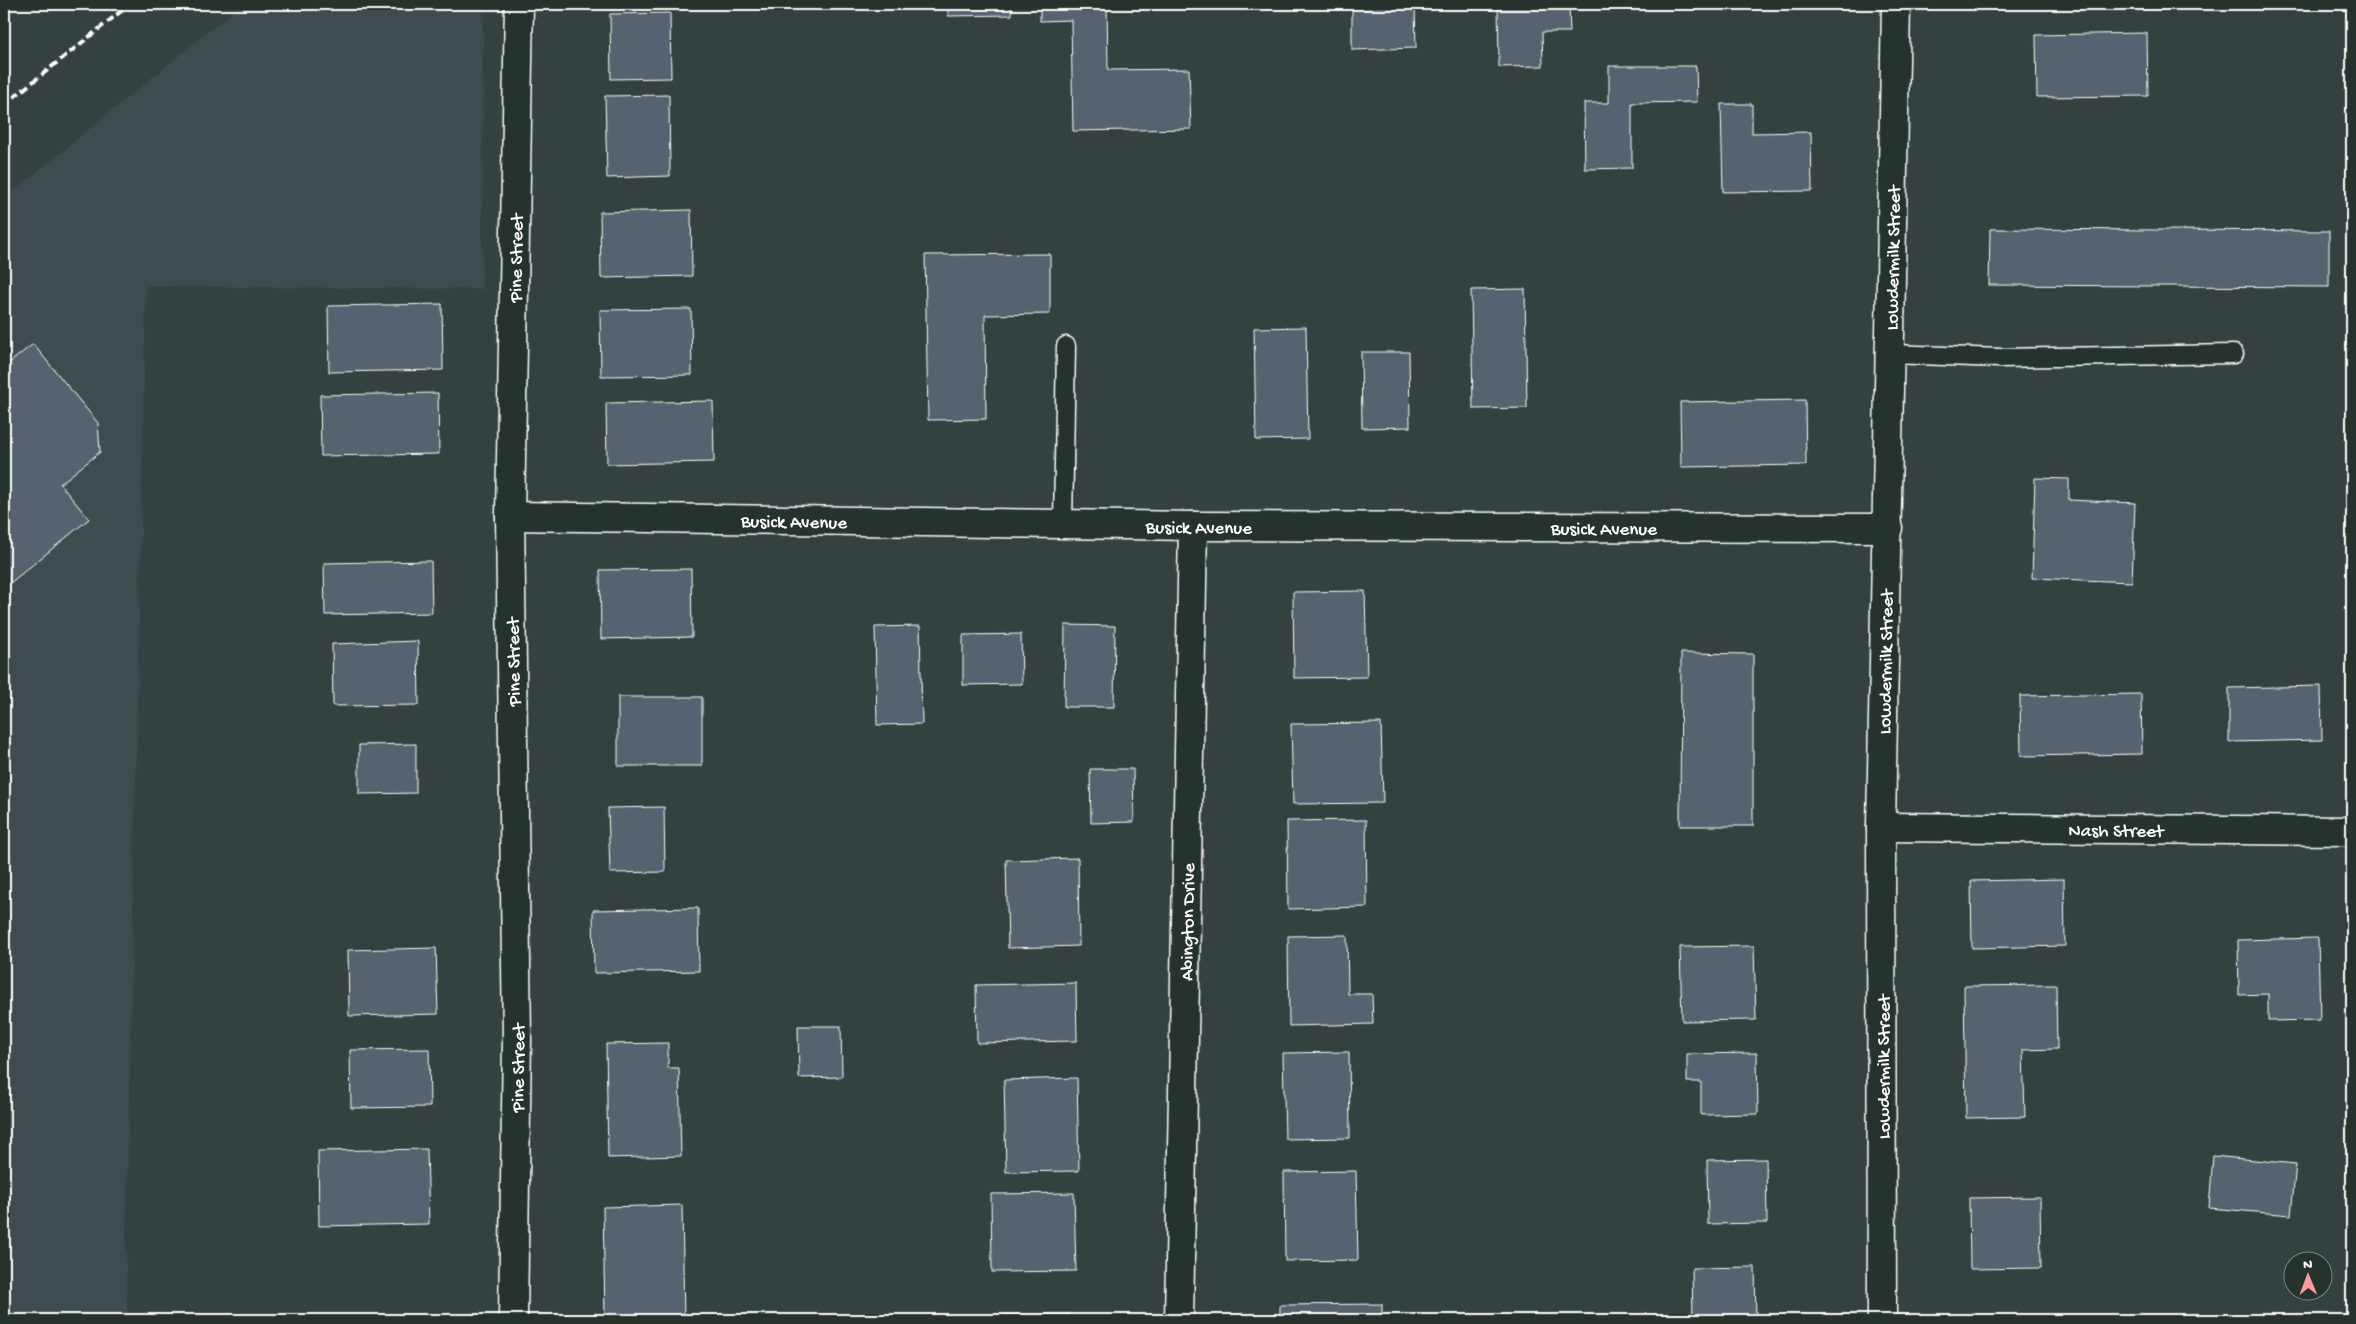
<svg xmlns="http://www.w3.org/2000/svg" width="2356" height="1324" viewBox="0 0 2356 1324" font-family="'Gochi Hand',sans-serif">
  <rect width="100%" height="100%" fill="#354141"/>
  <filter id="ink" filterUnits="userSpaceOnUse"><feTurbulence type="fractalNoise" baseFrequency=".02" numOctaves="2"/><feDisplacementMap in="SourceGraphic" scale="10" xChannelSelector="R" yChannelSelector="G"/><feConvolveMatrix kernelMatrix="1 2 1 2 8 2 1 2 1" color-interpolation-filters="sRGB"/></filter>
  <g filter="url(#ink)">
    <polygon fill="#3f4b4f" points="242,4 483,4 482,289 146,286 126,1241 127,1320 4,1320 4,199"/>
    <g fill="#57626f" stroke="#fff">
      <polygon points="948,4 1011,4 1012,15 948,16"/>
      <polygon points="1040,4 1107,4 1108,70 1189,69 1191,129 1073,131 1071,20 1040,21"/>
      <polygon points="1352,4 1415,4 1416,48 1352,50"/>
      <polygon points="1498,4 1569,4 1570,32 1542,32 1543,66 1499,67"/>
      <polygon points="670,13 671,78 611,79 610,14"/>
      <polygon points="2147,33 2148,96 2037,97 2036,35"/>
      <polygon points="1609,66 1696,66 1697,102 1632,103 1632,168 1585,169 1584,103 1609,103"/>
      <polygon points="669,95 670,176 607,178 605,96"/>
      <polygon points="1721,104 1752,104 1752,133 1811,132 1812,191 1723,192"/>
      <polygon points="691,210 692,276 601,278 600,212"/>
      <polygon points="1990,229 2329,231 2329,287 1989,285"/>
      <polygon points="1050,254 1050,314 985,315 986,419 928,420 925,255"/>
      <polygon points="1525,289 1527,408 1473,409 1471,290"/>
      <polygon points="442,304 443,370 329,372 328,306"/>
      <polygon points="691,309 692,375 601,376 600,310"/>
      <polygon points="1306,327 1308,439 1256,440 1254,328"/>
      <polygon points="33,344 98,423 100,452 60,484 89,519 4,588 4,367"/>
      <polygon points="1361,352 1409,352 1410,427 1362,428"/>
      <polygon points="438,393 439,454 321,456 320,395"/>
      <polygon points="1805,400 1806,465 1681,467 1680,402"/>
      <polygon points="713,401 714,462 607,464 606,403"/>
      <polygon points="2035,478 2069,479 2069,500 2135,503 2132,582 2032,578"/>
      <polygon points="431,561 432,613 325,615 324,563"/>
      <polygon points="691,569 692,637 601,639 600,570"/>
      <polygon points="1365,591 1367,677 1294,678 1293,592"/>
      <polygon points="1065,625 1115,626 1114,707 1064,707"/>
      <polygon points="920,626 922,724 877,725 875,627"/>
      <polygon points="1021,634 1022,684 963,685 963,635"/>
      <polygon points="418,641 419,705 333,706 332,644"/>
      <polygon points="1681,653 1753,654 1753,826 1680,826"/>
      <polygon points="2321,686 2322,740 2229,742 2229,688"/>
      <polygon points="2141,694 2142,754 2021,756 2020,696"/>
      <rect x="618" y="697" width="84" height="69"/>
      <polygon points="1381,723 1383,803 1293,804 1291,724"/>
      <polygon points="416,744 416,793 359,794 359,745"/>
      <polygon points="1090,769 1133,769 1134,822 1091,823"/>
      <polygon points="664,807 665,872 610,873 608,808"/>
      <polygon points="1366,820 1367,907 1288,909 1287,821"/>
      <polygon points="1078,858 1079,946 1008,948 1006,860"/>
      <polygon points="2064,879 2065,946 1972,948 1971,881"/>
      <polygon points="698,908 699,971 594,973 593,910"/>
      <polygon points="1347,935 1348,994 1372,994 1373,1024 1289,1026 1288,936"/>
      <polygon points="2318,938 2320,1020 2268,1021 2268,994 2239,995 2238,940"/>
      <polygon points="1754,946 1756,1020 1682,1021 1680,947"/>
      <polygon points="436,948 438,1014 349,1016 348,950"/>
      <polygon points="1076,983 1077,1041 977,1043 976,985"/>
      <polygon points="2056,985 2057,1049 2023,1050 2025,1117 1966,1118 1964,986"/>
      <polygon points="798,1026 841,1026 842,1077 799,1078"/>
      <polygon points="668,1043 668,1068 679,1068 681,1156 608,1158 606,1044"/>
      <polygon points="429,1049 430,1107 351,1108 350,1050"/>
      <polygon points="1349,1052 1350,1138 1285,1139 1283,1053"/>
      <polygon points="1757,1053 1758,1114 1701,1115 1701,1082 1687,1082 1687,1054"/>
      <polygon points="1077,1078 1079,1171 1006,1172 1004,1080"/>
      <polygon points="427,1149 429,1224 319,1226 318,1151"/>
      <polygon points="2213,1156 2296,1164 2291,1215 2209,1208"/>
      <polygon points="1766,1159 1767,1223 1708,1224 1707,1160"/>
      <polygon points="1356,1171 1358,1260 1285,1261 1284,1172"/>
      <polygon points="1074,1193 1076,1271 992,1272 991,1194"/>
      <polygon points="2040,1197 2041,1268 1970,1269 1969,1198"/>
      <polygon points="682,1205 684,1320 605,1320 603,1207"/>
      <polygon points="1755,1267 1756,1320 1693,1320 1692,1268"/>
      <polygon points="1382,1304 1382,1320 1280,1320 1280,1305"/>
      <polygon points="1070,1314 1070,1320 1003,1320 1003,1315"/>
      <polygon points="2015,1317 2015,1320 1962,1320 1962,1318"/>
    </g>
    <g fill="none" stroke-linecap="round" stroke-linejoin="round">
      <g stroke="#fff" stroke-width="21">
        <g id="service">
          <polyline points="1890,354 2000,358 2234,354"/>
          <polyline points="1063,524 1066,346"/>
        </g>
      </g>
      <g stroke="#fff" stroke-width="31">
        <g id="minor">
          <path id="s1" d="M510 516 1193 526 1888 528"/>
          <path id="s2" d="M1881 827 2352 831"/>
          <path id="s3" d="M513 1320 517 1038 510 516 519 4"/>
          <path id="s4" d="M1179 1320 1193 526"/>
          <path id="s5" d="M1882 1320 1881 827 1896 4"/>
        </g>
      </g>
      <use href="#service" stroke="#26332d" stroke-width="18"/>
      <use href="#minor" stroke="#26332d" stroke-width="28"/>
      <polyline stroke="#fff" stroke-width="4" stroke-dasharray="8 4" stroke-linecap="butt" points="4,105 130,4"/>
    </g>
  </g>
  <g text-anchor="middle" stroke-width="4.5" stroke-linejoin="round" paint-order="stroke">
    <g font-size="19" fill="#fff" stroke="#26332d">
      <text dy="7" stroke="none"><textPath href="#s3" startOffset="1062">Pine Street</textPath></text>
      <text dy="7" stroke="none"><textPath href="#s5" startOffset="1062">Lowdermilk Street</textPath></text>
      <text dy="7" stroke="none"><textPath href="#s1" startOffset="284">Busick Avenue</textPath></text>
      <text dy="7" stroke="none"><textPath href="#s1" startOffset="689">Busick Avenue</textPath></text>
      <text dy="7" stroke="none"><textPath href="#s1" startOffset="1094">Busick Avenue</textPath></text>
      <text transform="translate(512 662) rotate(-91)" y="7">Pine Street</text>
      <text dy="7" stroke="none"><textPath href="#s5" startOffset="658">Lowdermilk Street</textPath></text>
      <text dy="7" stroke="none"><textPath href="#s2" startOffset="235">Nash Street</textPath></text>
      <text dy="7" stroke="none"><textPath href="#s4" startOffset="398">Abington Drive</textPath></text>
      <text dy="7" stroke="none"><textPath href="#s3" startOffset="252">Pine Street</textPath></text>
      <text transform="translate(1882 1067) rotate(-90)" y="7">Lowdermilk Street</text>
    </g>
  </g>
  <rect width="2356" height="1324" fill="none" stroke="#26332d" stroke-width="20"/>
  <rect x="10" y="10" width="2336" height="1304" fill="none" stroke="#fff" stroke-width="2" filter="url(#ink)"/>
  <g transform="translate(2308 1276) rotate(359)"><circle r="24" fill="#26332d" stroke="#7d8581"/>
  <path d="M0-4L9 19L0 12L-9 19Z" fill="#ff9aa2"/>
  <text y="-8" font-size="14" font-weight="bold" text-anchor="middle" fill="#ffffff">N</text>
  </g>
</svg>
